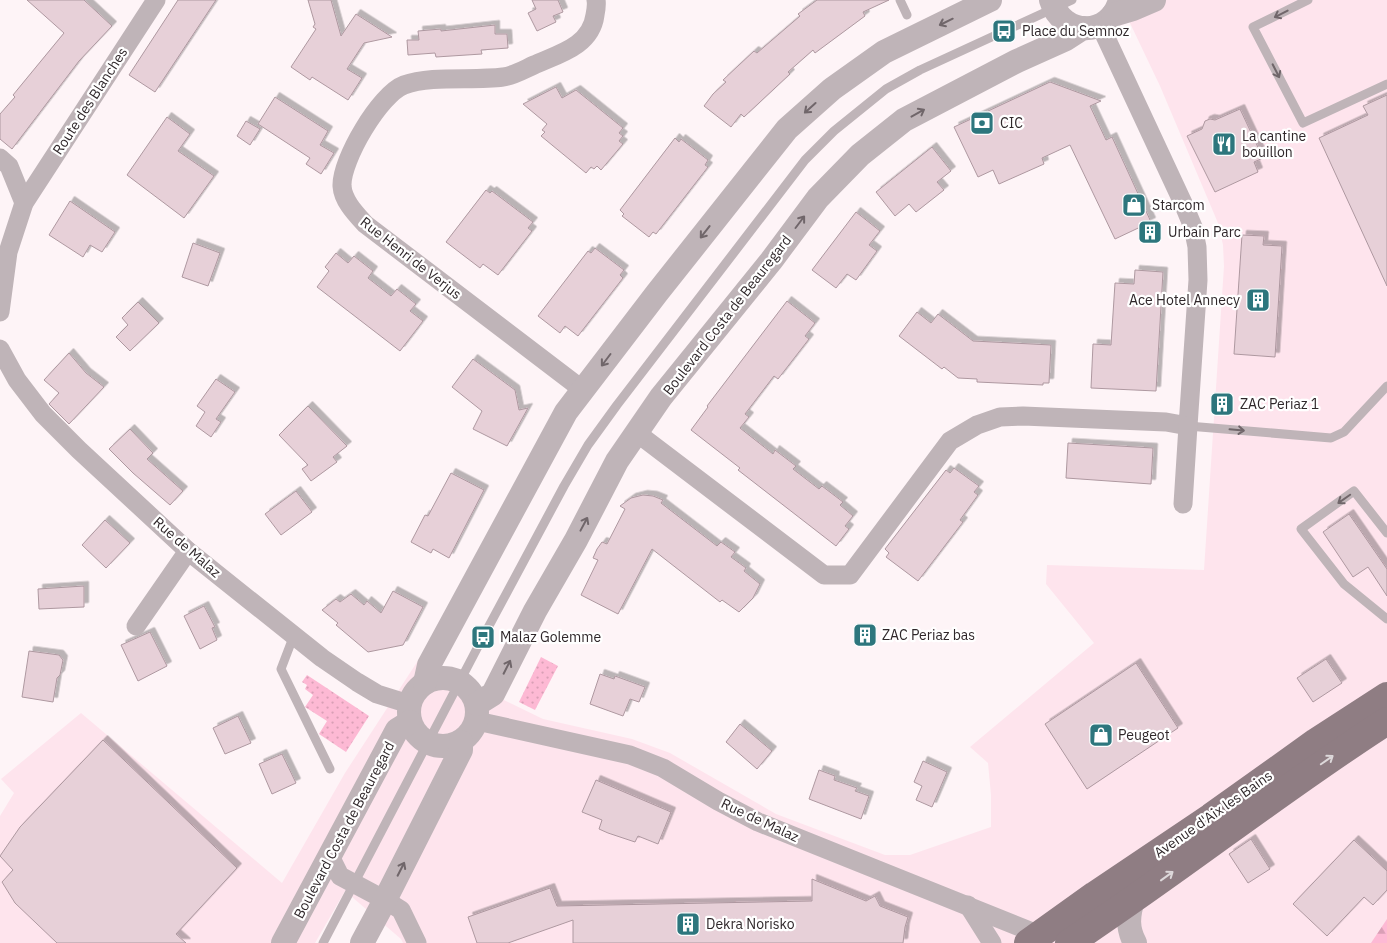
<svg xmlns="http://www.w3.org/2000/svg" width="1387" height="943" viewBox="0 0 1387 943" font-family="'IBM Plex Sans',sans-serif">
  <defs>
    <pattern id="forest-firs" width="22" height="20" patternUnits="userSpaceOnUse" patternTransform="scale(1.25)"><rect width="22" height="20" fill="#fdb9d4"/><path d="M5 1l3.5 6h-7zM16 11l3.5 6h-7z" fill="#d99fb6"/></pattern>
    <pattern id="park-dots" width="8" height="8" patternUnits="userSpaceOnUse" patternTransform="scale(1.25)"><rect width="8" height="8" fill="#fdb9d4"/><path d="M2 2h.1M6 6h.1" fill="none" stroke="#d99fb6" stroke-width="1.8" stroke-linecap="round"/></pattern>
    <filter id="shadow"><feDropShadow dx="4.5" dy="-4.5" stdDeviation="0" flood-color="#0004"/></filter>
  </defs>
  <rect width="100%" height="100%" fill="#fef4f7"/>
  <polygon fill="#fee4ed" points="1119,0 1387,0 1387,943 403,943 401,939 345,891 315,943 0,943 0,816 14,793 1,779 81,713 282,883 345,773 419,659 543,719 632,739 670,753 776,814 885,855 910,855 991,827 991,795 988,763 970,747 1094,643 1046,584 1047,565 1204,570 1224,266 1223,245 1218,223 1160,86"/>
  <polygon fill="url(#forest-firs)" points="1387,919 1387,943 1371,943"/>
  <g fill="url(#park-dots)">
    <polygon points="541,657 558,666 535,710 519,702"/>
    <polygon points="307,675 369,716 346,752 319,734 327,721 305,707 313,695 305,689 307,685 302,682"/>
  </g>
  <g fill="#e7d0d8" stroke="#ae98a0" filter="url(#shadow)">
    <polygon points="27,0 84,0 112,26 79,61 12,149 0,139 0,114 15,97 13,95 64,33"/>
    <polygon points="178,0 216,0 155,92 129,75"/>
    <polygon points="308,0 331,0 341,36 356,14 392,37 364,43 347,69 362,78 348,100 312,77 310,80 291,67 316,29 313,27 315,24"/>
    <polygon points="532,0 558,0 563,12 553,16 556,22 537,31 528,13 536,9"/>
    <polygon points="817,0 889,0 863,12 865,16 815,53 813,50 788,72 790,74 744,117 741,114 731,127 704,106 713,94 726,82 723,80 754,51 757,53 800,16 798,14"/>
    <polygon points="495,25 495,34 507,34 508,48 481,50 482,54 436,57 435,53 408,55 407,40 419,40 418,31 441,29 441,31"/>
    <polygon points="1050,82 1101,101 1090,106 1106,140 1112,137 1151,222 1115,239 1070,145 1042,158 1044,164 999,184 993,170 978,177 954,127"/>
    <polygon points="556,87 562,98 576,90 623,128 619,133 623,136 619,141 623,144 601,170 597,166 594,169 591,167 586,173 541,136 545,132 542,130 547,124 523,104"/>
    <polygon points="1387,95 1387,286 1319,138 1368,115 1363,106"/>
    <polygon points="275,97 328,131 320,145 334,153 321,174 306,164 310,158 258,124"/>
    <polygon points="1240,109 1263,158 1254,162 1258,172 1215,192 1187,136 1202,129 1205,121 1210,119 1215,120"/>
    <polygon points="167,117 190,134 178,151 214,176 184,218 127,175"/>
    <polygon points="246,121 260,129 250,145 237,136"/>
    <polygon points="675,138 679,142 681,139 708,160 705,165 708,167 656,234 653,232 649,237 622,216 624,214 620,210"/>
    <polygon points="932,147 951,171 937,182 944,190 916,212 909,204 895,216 876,192"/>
    <polygon points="486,190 490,193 492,191 533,222 528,228 532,231 498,275 483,264 480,268 446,242"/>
    <polygon points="70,201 115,232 102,252 90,245 83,257 49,235"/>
    <polygon points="856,212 880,231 869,245 877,251 856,280 847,274 836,288 812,270"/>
    <polygon points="1242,235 1264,236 1263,245 1282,246 1275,357 1234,354"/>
    <polygon points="193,243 220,253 208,286 182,277"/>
    <polygon points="595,248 624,270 620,275 623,278 578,336 565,326 560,333 538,316 588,251 591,253"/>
    <polygon points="336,253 348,263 354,256 373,271 368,278 391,296 397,289 416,304 410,311 423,321 400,351 317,287 329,271 325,267"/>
    <polygon points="1135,270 1163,272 1156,391 1091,388 1093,344 1111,345 1115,283 1134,284"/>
    <polygon points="787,301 815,323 805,336 809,339 778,379 774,376 745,414 749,417 740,428 773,454 775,450 796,466 793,469 819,489 822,486 843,502 840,505 853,516 845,526 849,529 836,546 738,470 740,468 691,430 708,407 707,406"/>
    <polygon points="138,302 159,323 130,351 116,337 128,325 122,318"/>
    <polygon points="917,312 931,323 938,314 973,341 1051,345 1049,383 1043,383 1043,385 977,382 977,379 958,378 944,367 942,369 899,336"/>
    <polygon points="69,353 86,373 104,387 69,424 49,404 59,393 44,380"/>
    <polygon points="473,359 515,390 519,410 528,408 507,446 473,429 482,411 452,387"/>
    <polygon points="216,379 235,392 216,419 221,422 211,437 196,426 205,412 197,406"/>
    <polygon points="308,406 347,446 333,457 337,462 311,481 302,469 308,465 279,435"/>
    <polygon points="130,429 153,453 147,459 183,491 170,505 133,473 109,449"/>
    <polygon points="1068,443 1153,448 1151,484 1066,478"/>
    <polygon points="954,468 979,486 974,492 978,495 960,520 963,522 918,581 886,557 889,553 885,549 946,470 950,473"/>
    <polygon points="451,473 484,490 449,558 433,549 431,553 411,542 425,515 428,516"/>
    <polygon points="296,491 312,512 281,535 265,514"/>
    <polygon points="643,495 653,496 663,500 661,503 717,546 721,542 735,552 731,557 746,568 744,571 760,584 753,598 739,612 722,600 720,602 652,549 618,614 581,595 598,560 593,558 597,549 602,542 607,544 625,509 620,506 631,498"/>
    <polygon points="1349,514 1387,569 1387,596 1368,567 1353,577 1323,532"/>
    <polygon points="105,520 130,543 106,568 82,545"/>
    <polygon points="84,586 84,607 39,609 38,589"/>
    <polygon points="393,591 423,607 403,645 368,652 336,625 338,623 322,610 336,599 340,602 351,594 364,605 367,601 381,613"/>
    <polygon points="204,606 215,627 212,628 217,640 200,649 184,616"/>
    <polygon points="150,632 167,666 138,681 121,645"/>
    <polygon points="29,651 59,655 63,660 60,675 57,678 53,702 22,697"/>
    <polygon points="1326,659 1342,683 1313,702 1297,678"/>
    <polygon points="1136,663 1178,728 1087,789 1045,724"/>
    <polygon points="600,674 614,679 615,676 645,687 639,702 630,699 623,716 590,704"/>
    <polygon points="238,716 251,743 225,754 213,728"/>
    <polygon points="740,724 772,751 757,769 726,742"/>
    <polygon points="103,740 237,868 176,934 186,943 57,943 15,903 2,882 13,870 0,856 20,827"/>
    <polygon points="282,754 296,783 272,794 259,764"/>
    <polygon points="923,761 947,772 932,807 916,800 922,786 914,782"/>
    <polygon points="819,770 835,776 834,780 857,788 855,791 869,796 861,819 809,799"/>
    <polygon points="596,780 671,812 658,844 638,836 635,842 608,833 599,829 602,820 582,812"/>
    <polygon points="1251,839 1270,869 1248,883 1229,854"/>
    <polygon points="1354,840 1387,871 1387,890 1373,905 1364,897 1327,936 1293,904"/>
    <polygon points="812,879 866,901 875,896 880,906 908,917 905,927 903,943 573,943 573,920 508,943 477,943 468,917 550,888 557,906 812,901"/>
  </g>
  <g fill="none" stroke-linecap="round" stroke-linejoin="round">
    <g stroke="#bfb4b8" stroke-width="9">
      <polyline points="900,0 907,15"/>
      <polyline points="1308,0 1253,27 1303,123 1387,84"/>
      <polyline points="1188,426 1331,438 1344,432 1387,386"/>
      <polyline points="1387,533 1354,491 1301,529 1344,584 1387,619"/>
      <polyline points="294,635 281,669 330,769"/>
      <polyline points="323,943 483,637 564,486 588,445 617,405 805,160 834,131 886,89 920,70 1072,0"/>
    </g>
    <g stroke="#bfb4b8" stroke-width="19">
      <polyline points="0,158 9,166 24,203"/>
      <polyline points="0,312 8,252 24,203 156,0"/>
      <polyline points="0,349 17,380 43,414 79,450 188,551 322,658 357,682 377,694 409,704"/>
      <path d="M583 390 365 224C356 214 343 201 342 186 341 160 380 94 404 85 432 75 473 81 503 77 513 76 525 69 534 65 559 54 591 46 595 15 596 10 597 5 596 0"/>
      <polyline points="637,433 824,575 850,575 950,441 977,425 1000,417 1023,416 1166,422 1188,426 1198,280 1197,247 1193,227 1183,203 1100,25"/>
      <polyline points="1183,504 1188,426"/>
      <polyline points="136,626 188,551"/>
      <polyline points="477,721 630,755 663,768 718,801 758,822 1040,935"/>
      <polyline points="330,856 340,876 385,900 401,910 417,943"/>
      <polyline points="968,905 992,943"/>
    </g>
    <g stroke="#bfb4b8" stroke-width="24">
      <path d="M1051 0C1062 37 1110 38 1120 0"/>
      <polyline points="1113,15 1133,9 1154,0"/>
      <circle cx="443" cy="712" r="34"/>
      <polyline points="425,683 429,665 566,412 657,293 787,129 832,89 884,52 990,0"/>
      <polyline points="477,704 493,694 535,611 576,540 617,461 661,397 771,261 818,198 860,155 904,120 1017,61 1066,39 1083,28"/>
      <path d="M1133 900C1128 916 1127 928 1135 943"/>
      <polyline points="283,943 397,730 410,722"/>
      <polyline points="362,943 385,900 461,750 461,742"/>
    </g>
    <g stroke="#8f7d83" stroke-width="28">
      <polyline points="1028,943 1095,895 1211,817 1316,742 1387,696"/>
      <path d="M1069 943C1177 872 1278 791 1387 721"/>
    </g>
  </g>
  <defs><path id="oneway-shaft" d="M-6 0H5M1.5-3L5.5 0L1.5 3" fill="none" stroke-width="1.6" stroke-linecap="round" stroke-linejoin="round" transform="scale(1.25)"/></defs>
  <g stroke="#70666a">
    <use href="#oneway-shaft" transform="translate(1281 14) rotate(153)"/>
    <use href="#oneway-shaft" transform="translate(946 22) rotate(154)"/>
    <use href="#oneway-shaft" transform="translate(1276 71) rotate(63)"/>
    <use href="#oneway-shaft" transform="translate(810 108) rotate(138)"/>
    <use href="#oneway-shaft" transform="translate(918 113) rotate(-29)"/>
    <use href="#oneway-shaft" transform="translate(800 222) rotate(-53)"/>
    <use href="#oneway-shaft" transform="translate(705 232) rotate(128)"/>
    <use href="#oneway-shaft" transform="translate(606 360) rotate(127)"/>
    <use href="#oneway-shaft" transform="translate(1237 430) rotate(5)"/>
    <use href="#oneway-shaft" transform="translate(1344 499) rotate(145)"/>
    <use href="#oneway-shaft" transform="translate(584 524) rotate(-62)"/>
    <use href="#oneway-shaft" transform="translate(507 667) rotate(-63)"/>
    <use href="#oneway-shaft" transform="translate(401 869) rotate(-63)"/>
  </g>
  <g stroke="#ddd8da">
    <use href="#oneway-shaft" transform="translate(1327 760) rotate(-35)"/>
    <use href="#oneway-shaft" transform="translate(1167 876) rotate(-36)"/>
  </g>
  <defs>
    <g id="bus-square" transform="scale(1.25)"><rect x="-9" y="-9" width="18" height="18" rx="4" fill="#2d767d" stroke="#fff"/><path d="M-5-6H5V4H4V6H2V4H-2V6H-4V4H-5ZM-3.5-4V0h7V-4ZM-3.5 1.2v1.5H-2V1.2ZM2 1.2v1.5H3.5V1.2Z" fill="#fff"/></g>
    <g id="bank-square" transform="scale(1.25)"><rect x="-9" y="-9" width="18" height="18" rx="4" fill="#2d767d" stroke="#fff"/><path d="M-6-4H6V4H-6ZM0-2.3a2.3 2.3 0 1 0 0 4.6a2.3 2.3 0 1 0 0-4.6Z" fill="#fff"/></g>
    <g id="restaurant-square" transform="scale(1.25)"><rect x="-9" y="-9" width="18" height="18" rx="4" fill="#2d767d" stroke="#fff"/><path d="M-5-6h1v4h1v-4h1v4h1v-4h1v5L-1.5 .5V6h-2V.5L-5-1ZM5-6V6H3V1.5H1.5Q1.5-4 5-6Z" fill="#fff"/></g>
    <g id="shop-square" transform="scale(1.25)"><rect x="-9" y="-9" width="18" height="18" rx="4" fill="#2d767d" stroke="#fff"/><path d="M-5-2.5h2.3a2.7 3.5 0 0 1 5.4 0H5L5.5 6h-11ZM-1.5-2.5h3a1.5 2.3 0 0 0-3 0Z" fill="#fff"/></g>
    <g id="building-square" transform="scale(1.25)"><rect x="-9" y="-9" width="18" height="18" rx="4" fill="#2d767d" stroke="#fff"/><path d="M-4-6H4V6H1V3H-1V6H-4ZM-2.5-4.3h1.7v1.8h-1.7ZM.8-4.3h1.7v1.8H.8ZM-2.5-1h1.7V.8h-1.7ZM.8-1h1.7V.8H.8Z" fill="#fff"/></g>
  </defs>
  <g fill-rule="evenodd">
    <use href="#bus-square" x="1004" y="31"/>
    <use href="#bank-square" x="982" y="123"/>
    <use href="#restaurant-square" x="1224" y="144"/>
    <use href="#shop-square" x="1134" y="205"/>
    <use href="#building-square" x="1150" y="232"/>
    <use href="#building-square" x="1258" y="300"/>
    <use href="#building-square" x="1222" y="404"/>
    <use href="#building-square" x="865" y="635"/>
    <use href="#bus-square" x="483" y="637"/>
    <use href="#shop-square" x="1101" y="735"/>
    <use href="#building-square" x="688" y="924"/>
  </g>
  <g text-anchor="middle" stroke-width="4.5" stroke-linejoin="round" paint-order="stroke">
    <g font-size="14" fill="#2f272a" stroke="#fff" text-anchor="start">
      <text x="1022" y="36">Place du Semnoz</text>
      <text x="1000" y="128">CIC</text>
      <text x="1242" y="141">La cantine<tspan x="1242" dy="16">bouillon</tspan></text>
      <text x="1152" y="210">Starcom</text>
      <text x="1168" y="237">Urbain Parc</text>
      <text x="1240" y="305" text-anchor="end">Ace Hotel Annecy</text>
      <text x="1240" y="409">ZAC Periaz 1</text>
      <text x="882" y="640">ZAC Periaz bas</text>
      <text x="500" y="642">Malaz Golemme</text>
      <text x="1118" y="740">Peugeot</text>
      <text x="706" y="929">Dekra Norisko</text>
    </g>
    <g font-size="14" fill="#2f272a" stroke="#fff">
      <text transform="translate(90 101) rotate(-57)" y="5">Route des Blanches</text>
      <text transform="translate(411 258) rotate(38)" y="5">Rue Henri de Verjus</text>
      <text transform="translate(727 315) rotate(-52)" y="5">Boulevard Costa de Beauregard</text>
      <text transform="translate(187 547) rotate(41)" y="5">Rue de Malaz</text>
      <text transform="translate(1213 814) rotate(-35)" y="5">Avenue d'Aix les Bains</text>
      <text transform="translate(760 820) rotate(25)" y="5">Rue de Malaz</text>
      <text transform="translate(344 830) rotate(-62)" y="5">Boulevard Costa de Beauregard</text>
    </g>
  </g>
</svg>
